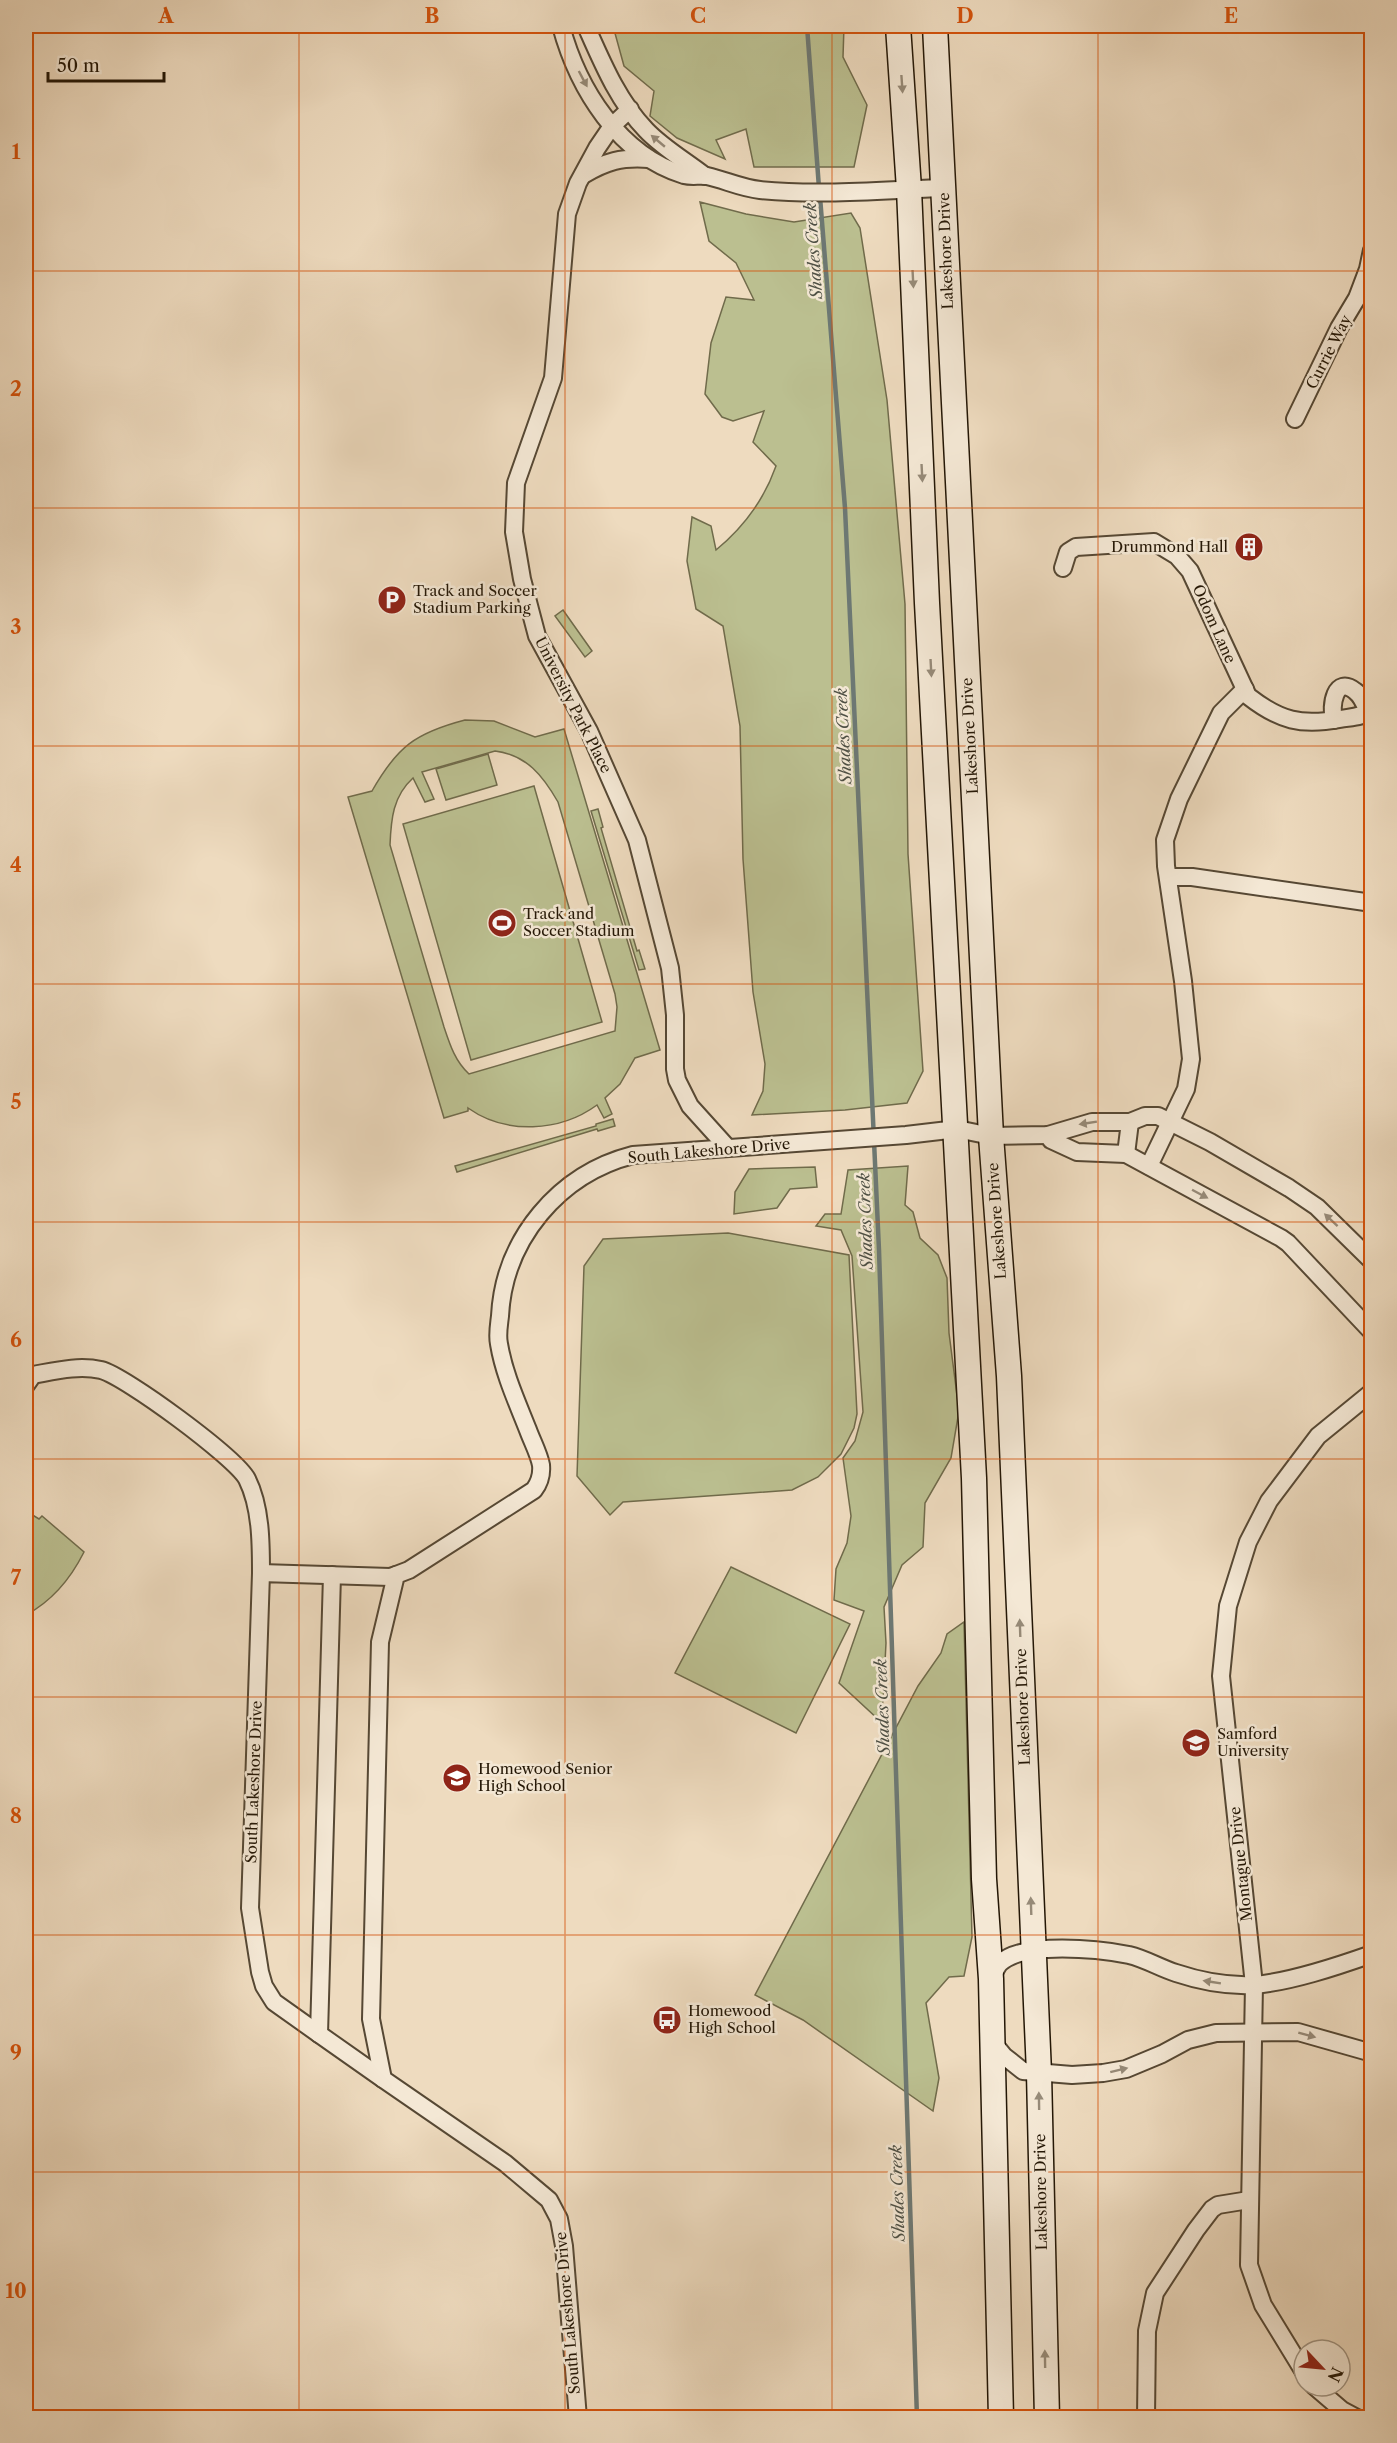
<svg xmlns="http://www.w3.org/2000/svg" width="1397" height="2443" viewBox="0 0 1397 2443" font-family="'Libre Caslon Text',serif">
  <rect width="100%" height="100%" fill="#eedbbf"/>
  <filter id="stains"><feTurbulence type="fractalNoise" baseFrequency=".00333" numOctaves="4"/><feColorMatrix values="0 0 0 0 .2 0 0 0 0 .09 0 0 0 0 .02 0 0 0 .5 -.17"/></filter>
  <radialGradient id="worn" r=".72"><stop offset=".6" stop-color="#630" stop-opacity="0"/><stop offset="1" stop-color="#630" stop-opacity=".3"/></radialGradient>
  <g fill="#bbbf90" stroke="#706b4b" stroke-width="1.5" fill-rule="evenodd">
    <polygon points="613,26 844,26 843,57 867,105 854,167 754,167 746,129 716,140 725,159 677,138 650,116 654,91 624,66"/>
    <path d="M700 202 746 214 794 222 851 213 860 228 887 400 905 604 908 854 923 1071 907 1103 845 1110 752 1115 763 1091 765 1064 753 992 743 859 740 726 723 626 696 609 687 561 692 517 711 526 716 550C744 527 764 500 776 466L753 442 764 411 733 421 722 417 705 394 711 343 726 297 754 300 736 263 709 241Z"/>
    <polygon points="563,610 592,651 585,657 555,616"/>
    <path d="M465 720 494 721 535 737 564 729 660 1050 635 1058 620 1084 605 1098 612 1114 604 1118 597 1105C560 1132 506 1135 468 1108V1111L444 1118 348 797 372 791C397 747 415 733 465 720ZM495 751C527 755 543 776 558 802L615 994 617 1007 615 1031 469 1074C455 1061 450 1045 444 1027L390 845C391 819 393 796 413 778L425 802 434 799 422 772Z"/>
    <polygon points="488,754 497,785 446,800 436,769"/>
    <polygon points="534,786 602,1022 471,1060 403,824"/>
    <polygon points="598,809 603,827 601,828 637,951 639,950 645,969 639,970 591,811"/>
    <polygon points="613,1119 615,1126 598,1131 597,1129 457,1172 455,1166 596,1126 596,1124"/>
    <polygon points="908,1166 905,1205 913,1212 920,1238 938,1255 947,1278 949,1333 959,1411 951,1458 925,1503 923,1547 902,1565 884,1607 886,1643 883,1701 879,1720 839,1683 864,1611 834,1600 836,1569 847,1543 851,1516 843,1458 855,1441 863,1412 852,1256 841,1230 816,1226 825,1214 841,1214 848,1170"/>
    <polygon points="815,1167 817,1187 790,1189 777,1208 734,1214 735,1192 749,1169"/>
    <polygon points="728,1233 849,1255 857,1414 854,1428 841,1454 818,1477 792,1490 623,1502 610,1515 577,1476 584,1266 603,1239"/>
    <path d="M26 1511 39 1519 42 1516 84 1552C71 1578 52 1601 26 1615Z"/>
    <polygon points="731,1567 850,1624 796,1733 675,1673"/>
    <polygon points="964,1622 972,1937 964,1976 949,1977 926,2003 939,2078 933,2111 803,2020 755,1995 918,1686 941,1653 947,1634"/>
  </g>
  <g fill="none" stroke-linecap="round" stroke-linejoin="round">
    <g stroke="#6d7873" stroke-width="4.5">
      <polyline points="807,26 819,188"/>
      <polyline points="820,197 845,508 879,1250 917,2418"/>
    </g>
    <g stroke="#564834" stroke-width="20">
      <g id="minor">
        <path d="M561 26C578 89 619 155 684 175 692 177 699 175 707 176 725 180 741 188 760 190 820 196 883 190 943 188"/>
        <path d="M586 26C602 62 618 101 646 130 663 148 686 161 705 176"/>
        <polyline points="630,109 612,126 597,148 578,183 567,214 553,378 516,483 514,532 522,579 537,636 589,731 637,840 670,968 675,1015 675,1069 677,1080 690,1106 727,1147"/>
        <path d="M583 175C607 161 621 157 649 159"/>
        <polyline points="1295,419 1339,328 1357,298 1368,269 1372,250"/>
        <path d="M1063 568 1068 552 1076 547 1154 542 1177 556 1190 571 1248 696C1280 721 1301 726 1340 719 1351 717 1363 717 1372 710"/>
        <path d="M1334 720C1330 706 1335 675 1355 691 1362 696 1365 705 1368 712"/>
        <polyline points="1169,877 1192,877 1372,903"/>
        <polyline points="1130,1122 1145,1116 1158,1116 1210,1142 1289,1188 1317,1207 1372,1261"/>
        <polyline points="1048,1135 1051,1140 1077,1152 1126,1154 1281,1238 1288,1243 1372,1332"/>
        <polyline points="1126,1154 1130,1122"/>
        <polyline points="1149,1166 1186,1089 1191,1059 1183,981 1166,866 1165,840 1179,799 1221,713 1245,689"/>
        <path d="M26 1385 33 1375C55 1371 78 1365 101 1370 125 1376 235 1457 247 1479 261 1507 261 1543 261 1573"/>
        <polyline points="332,1575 319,2034 383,2079"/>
        <path d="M991 1979C994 1974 996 1967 1000 1963 1024 1941 1099 1949 1129 1955 1146 1959 1160 1968 1176 1973 1200 1981 1227 1986 1252 1985 1288 1983 1338 1966 1372 1954"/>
        <polyline points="319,2034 274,2002 264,1986 260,1972 250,1908 261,1573 390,1577 396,1575"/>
        <polyline points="991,2040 1004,2056 1023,2071 1072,2075 1103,2073 1126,2069 1162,2054 1188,2040 1216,2033 1298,2032 1372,2053"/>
        <polyline points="1304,2372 1263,2305 1249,2265 1254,1985 1221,1676 1228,1606 1248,1542 1269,1501 1318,1436 1372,1392"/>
        <polyline points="1314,2386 1342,2410 1357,2418"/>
        <path d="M578 2418 564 2246 559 2219 549 2200 505 2163 383 2079 371 2019 380 1642 396 1575 409 1570 534 1490C540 1482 542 1475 541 1465 539 1454 532 1441 528 1430 517 1402 504 1374 499 1344 497 1335 499 1325 500 1316 504 1239 559 1174 633 1155L906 1135 957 1129 991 1136 1048 1135 1092 1122H1130"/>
        <polyline points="1146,2418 1147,2331 1155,2293 1196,2230 1212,2209 1218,2205 1249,2200"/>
      </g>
    </g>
    <g stroke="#241706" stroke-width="27">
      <g id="secondary">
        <polyline points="898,26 909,189 927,603 974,1478 984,1879 991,1979 1001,2418"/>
        <polyline points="935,26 991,1136 1009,1376 1039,2073 1047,2418"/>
      </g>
    </g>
    <use href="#minor" stroke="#f4e8d5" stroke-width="16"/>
    <use href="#secondary" stroke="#f4e8d5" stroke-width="24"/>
  </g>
  <defs><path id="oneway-solid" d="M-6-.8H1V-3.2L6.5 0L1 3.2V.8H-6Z" transform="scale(1.5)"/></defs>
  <g fill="#968a78">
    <use href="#oneway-solid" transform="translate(583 79) rotate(62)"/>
    <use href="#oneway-solid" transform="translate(902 84) rotate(86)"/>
    <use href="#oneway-solid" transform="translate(658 141) rotate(-140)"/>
    <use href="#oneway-solid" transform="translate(913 279) rotate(87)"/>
    <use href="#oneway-solid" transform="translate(922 473) rotate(87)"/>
    <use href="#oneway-solid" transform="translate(931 668) rotate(87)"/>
    <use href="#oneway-solid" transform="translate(1088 1123) rotate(171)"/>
    <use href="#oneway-solid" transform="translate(1200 1194) rotate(28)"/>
    <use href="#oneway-solid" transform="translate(1331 1220) rotate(-137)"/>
    <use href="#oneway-solid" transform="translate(1020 1628) rotate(-92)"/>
    <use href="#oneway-solid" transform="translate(1031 1906) rotate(-92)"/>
    <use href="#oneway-solid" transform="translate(1212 1982) rotate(-171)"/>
    <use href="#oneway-solid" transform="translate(1307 2035) rotate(15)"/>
    <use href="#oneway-solid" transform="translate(1119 2070) rotate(-14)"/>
    <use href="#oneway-solid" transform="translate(1039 2101) rotate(-91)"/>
    <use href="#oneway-solid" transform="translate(1045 2359) rotate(-91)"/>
  </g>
  <path fill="none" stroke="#d4520b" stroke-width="1.5" stroke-opacity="0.55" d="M299 26V2418M565 26V2418M832 26V2418M1098 26V2418M26 271H1372M26 508H1372M26 746H1372M26 984H1372M26 1222H1372M26 1459H1372M26 1697H1372M26 1935H1372M26 2172H1372"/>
  <defs>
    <g id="building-disc" transform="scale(1.5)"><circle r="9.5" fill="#8f2418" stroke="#f4e8d5"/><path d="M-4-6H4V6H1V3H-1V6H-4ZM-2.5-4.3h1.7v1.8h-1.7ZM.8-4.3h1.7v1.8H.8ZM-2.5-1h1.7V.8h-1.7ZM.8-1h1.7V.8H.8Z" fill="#fff"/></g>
    <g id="parking-disc" transform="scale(1.5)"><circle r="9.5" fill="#8f2418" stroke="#f4e8d5"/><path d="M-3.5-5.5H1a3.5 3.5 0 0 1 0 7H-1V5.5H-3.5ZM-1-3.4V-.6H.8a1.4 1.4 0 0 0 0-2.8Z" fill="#fff"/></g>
    <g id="stadium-disc" transform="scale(1.5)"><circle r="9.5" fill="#8f2418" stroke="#f4e8d5"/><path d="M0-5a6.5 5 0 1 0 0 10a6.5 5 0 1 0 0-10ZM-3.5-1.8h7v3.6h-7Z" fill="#fff"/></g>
    <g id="university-disc" transform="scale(1.5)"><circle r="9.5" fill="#8f2418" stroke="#f4e8d5"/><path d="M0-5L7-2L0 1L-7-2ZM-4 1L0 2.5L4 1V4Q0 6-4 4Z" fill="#fff"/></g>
    <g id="school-disc" transform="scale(1.5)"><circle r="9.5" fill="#8f2418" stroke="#f4e8d5"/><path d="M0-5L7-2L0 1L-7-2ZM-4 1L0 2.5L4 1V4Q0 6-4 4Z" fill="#fff"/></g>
    <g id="bus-disc" transform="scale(1.5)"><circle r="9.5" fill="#8f2418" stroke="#f4e8d5"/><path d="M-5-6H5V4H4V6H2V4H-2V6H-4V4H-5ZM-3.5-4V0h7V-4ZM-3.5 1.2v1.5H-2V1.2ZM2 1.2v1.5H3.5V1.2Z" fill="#fff"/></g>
  </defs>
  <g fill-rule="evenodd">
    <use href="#building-disc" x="1249" y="547"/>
    <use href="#parking-disc" x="392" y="600"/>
    <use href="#stadium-disc" x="502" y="923"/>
    <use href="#university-disc" x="1196" y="1743"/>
    <use href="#school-disc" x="457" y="1778"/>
    <use href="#bus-disc" x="667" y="2020"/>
  </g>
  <g text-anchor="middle" stroke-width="5" stroke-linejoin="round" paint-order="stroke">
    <g font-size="15" fill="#241706" stroke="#f4e8d5">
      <text transform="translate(946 251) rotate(-92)" y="5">Lakeshore Drive</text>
      <text transform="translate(1329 352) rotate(-63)" y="5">Currie Way</text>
      <text transform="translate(1214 624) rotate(66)" y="5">Odom Lane</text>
      <text transform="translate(573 705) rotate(63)" y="5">University Park Place</text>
      <text transform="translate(970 736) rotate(-93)" y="5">Lakeshore Drive</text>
      <text transform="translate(709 1151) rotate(-5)" y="5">South Lakeshore Drive</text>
      <text transform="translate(997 1221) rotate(-94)" y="5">Lakeshore Drive</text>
      <text transform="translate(1023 1707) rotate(-92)" y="5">Lakeshore Drive</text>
      <text transform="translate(254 1782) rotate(-88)" y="5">South Lakeshore Drive</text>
      <text transform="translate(1241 1864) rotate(-96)" y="5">Montague Drive</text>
      <text transform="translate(1041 2192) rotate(-91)" y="5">Lakeshore Drive</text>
      <text transform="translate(568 2313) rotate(-95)" y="5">South Lakeshore Drive</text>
    </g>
    <g font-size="15" fill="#241706" stroke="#f4e8d5" text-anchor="start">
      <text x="1228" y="552" text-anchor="end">Drummond Hall</text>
      <text x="413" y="596">Track and Soccer<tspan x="413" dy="17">Stadium Parking</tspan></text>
      <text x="523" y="919">Track and<tspan x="523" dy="17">Soccer Stadium</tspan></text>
      <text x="1217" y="1739">Samford<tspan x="1217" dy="17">University</tspan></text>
      <text x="478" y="1774">Homewood Senior<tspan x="478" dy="17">High School</tspan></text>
      <text x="688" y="2016">Homewood<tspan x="688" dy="17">High School</tspan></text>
    </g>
    <g font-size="16" font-style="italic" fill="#4e5045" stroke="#f4e8d5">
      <text transform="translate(813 251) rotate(-94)" y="6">Shades Creek</text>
      <text transform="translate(843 736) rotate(-93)" y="6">Shades Creek</text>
      <text transform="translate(865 1221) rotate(-92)" y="6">Shades Creek</text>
      <text transform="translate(882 1707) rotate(-92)" y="6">Shades Creek</text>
      <text transform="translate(897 2193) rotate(-92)" y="6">Shades Creek</text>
    </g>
  </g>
  <rect width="1397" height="2443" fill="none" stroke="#eedbbf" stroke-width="66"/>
  <g transform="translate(1322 2368) rotate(116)"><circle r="28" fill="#f4e8d5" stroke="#a19482" stroke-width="1.5"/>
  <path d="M0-4.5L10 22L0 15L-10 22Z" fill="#8f2418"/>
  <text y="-9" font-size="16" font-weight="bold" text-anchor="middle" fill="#241706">N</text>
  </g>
  <path d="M48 72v9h116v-9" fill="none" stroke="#241706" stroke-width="3"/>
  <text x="57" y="72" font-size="18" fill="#241706" stroke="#f4e8d5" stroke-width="4.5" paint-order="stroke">50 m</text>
  <rect x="33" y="33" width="1331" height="2377" fill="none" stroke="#d4520b" stroke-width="2"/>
  <g font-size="20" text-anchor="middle" font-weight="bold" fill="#d4520b">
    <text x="166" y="23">A</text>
    <text x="432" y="23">B</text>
    <text x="698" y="23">C</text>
    <text x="965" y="23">D</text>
    <text x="1231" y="23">E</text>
    <text x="16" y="159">1</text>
    <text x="16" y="396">2</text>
    <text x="16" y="634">3</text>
    <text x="16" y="872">4</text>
    <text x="16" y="1109">5</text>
    <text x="16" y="1347">6</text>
    <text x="16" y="1585">7</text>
    <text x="16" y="1823">8</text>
    <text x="16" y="2060">9</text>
    <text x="16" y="2298">10</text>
  </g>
  <rect width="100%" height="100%" filter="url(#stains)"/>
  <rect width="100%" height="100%" fill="url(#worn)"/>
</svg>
